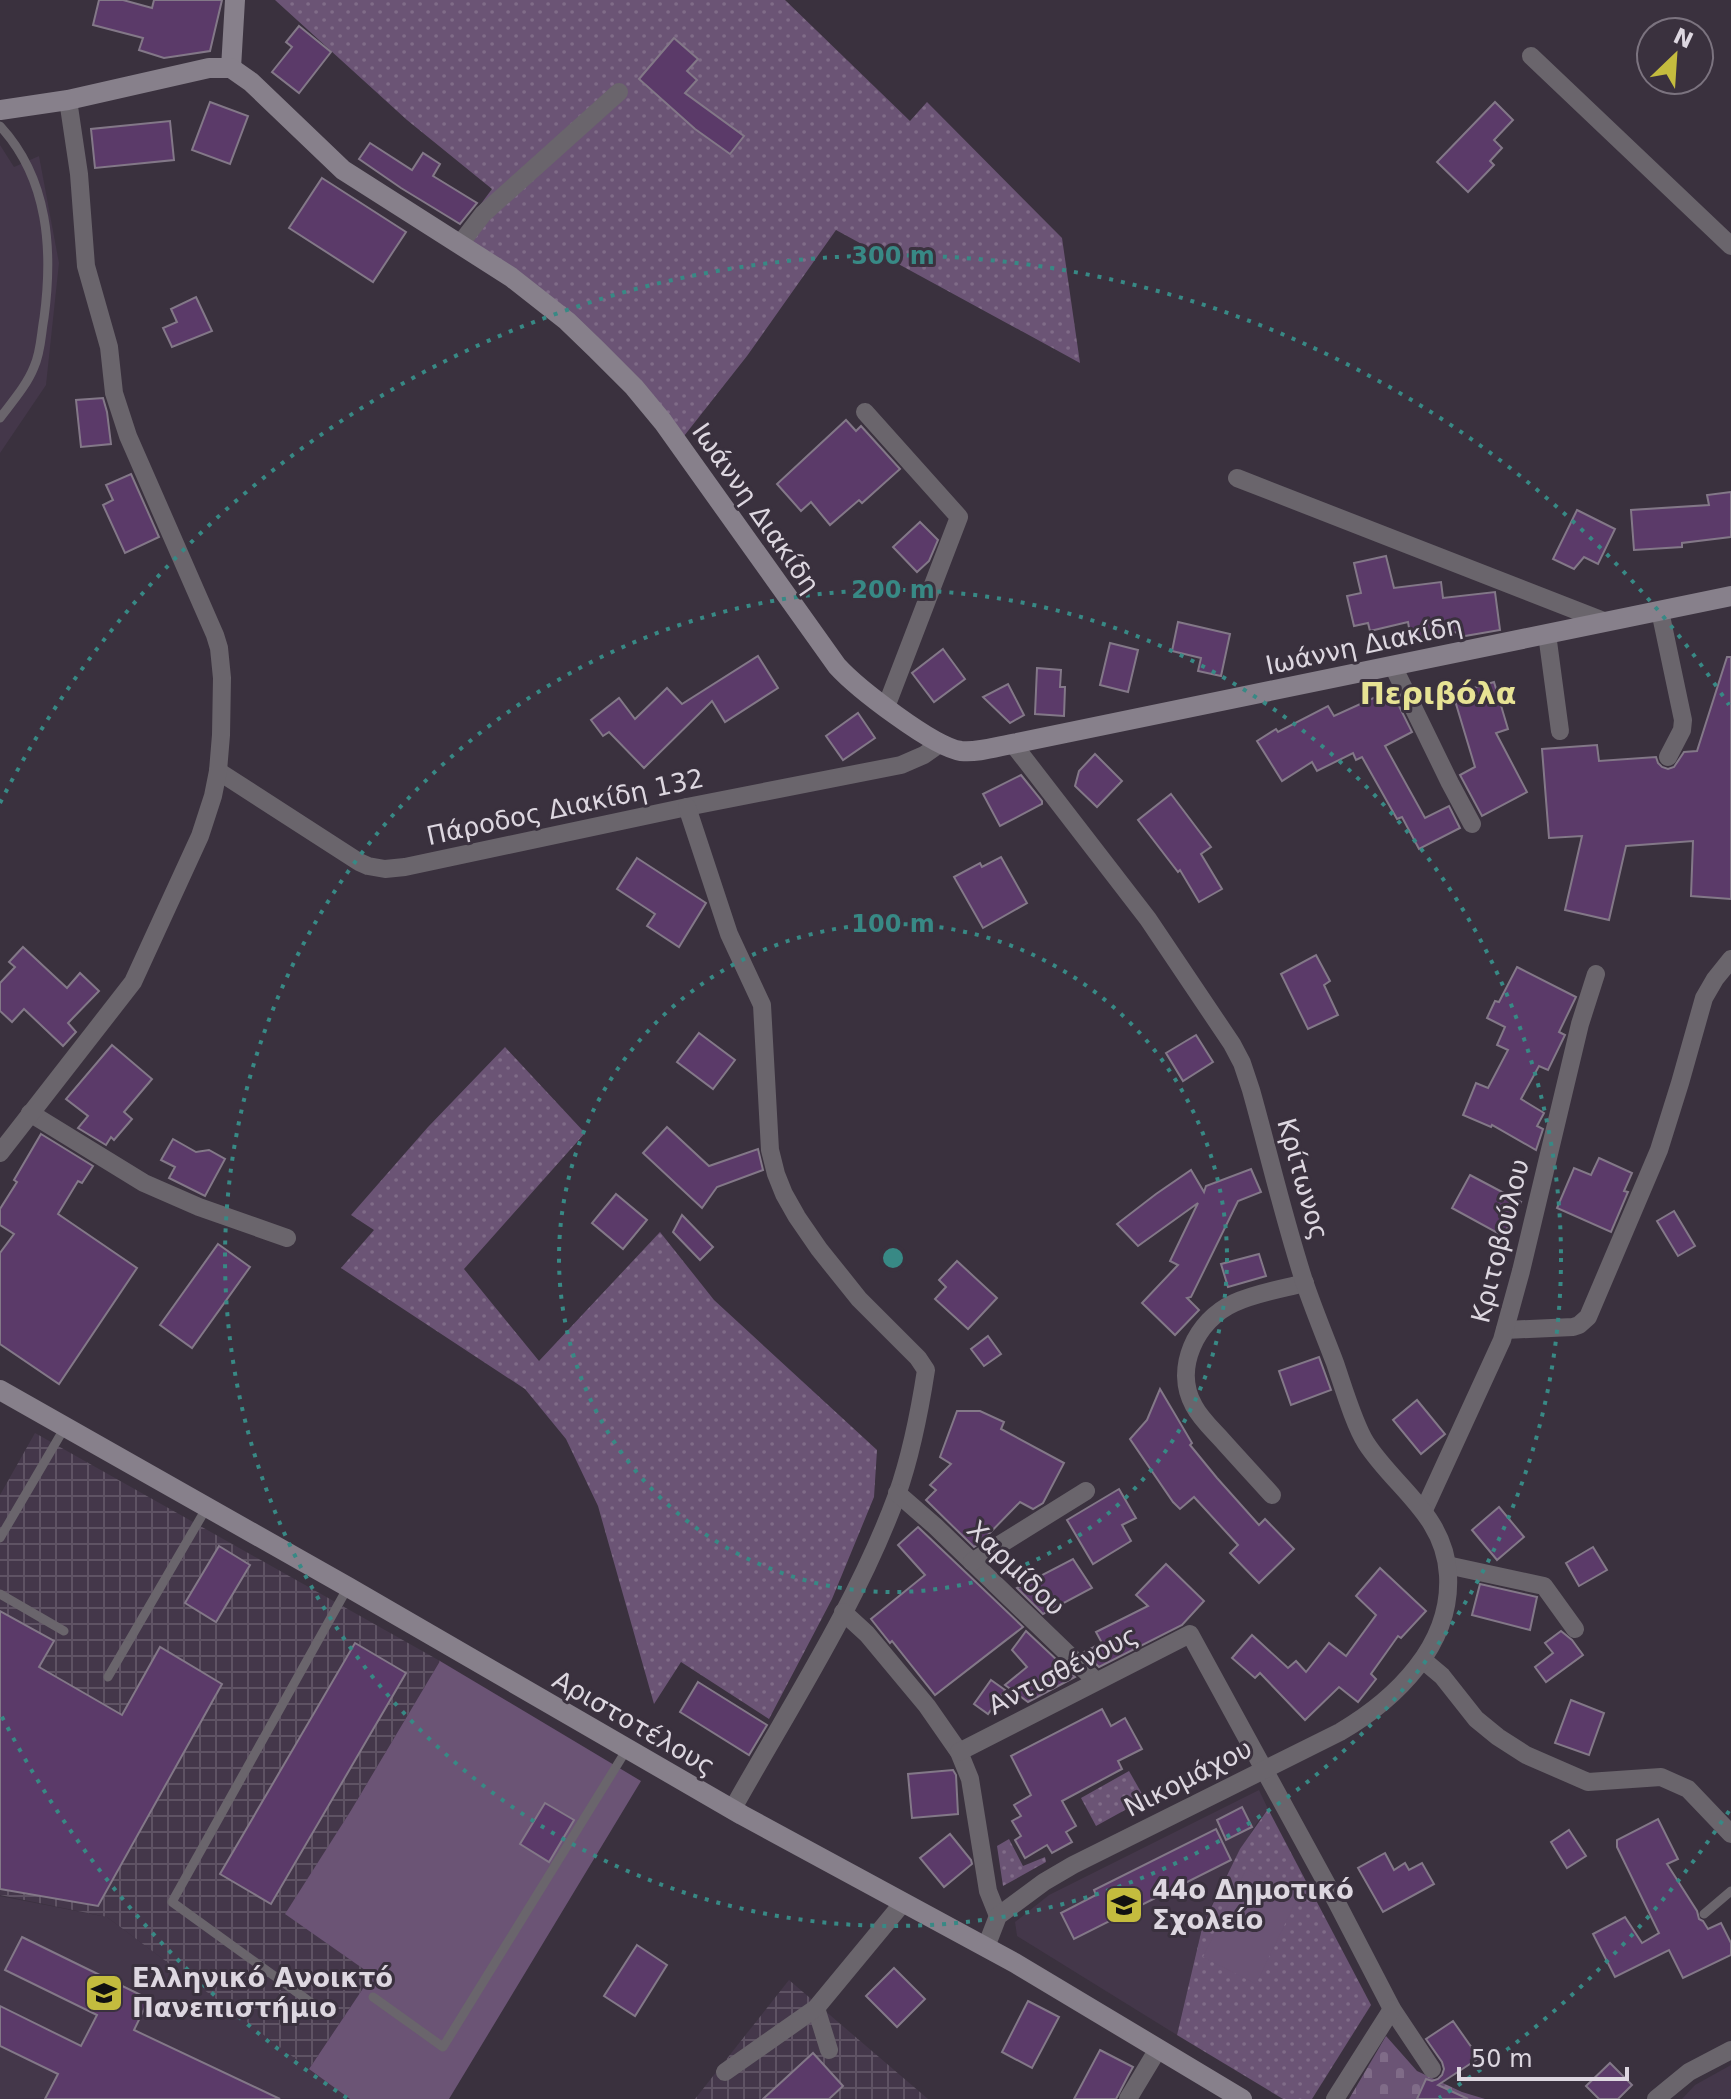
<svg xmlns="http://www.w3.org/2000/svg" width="1731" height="2099" viewBox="0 0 1731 2099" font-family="'DejaVu Sans',sans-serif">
  <defs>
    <pattern id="industrial-grid" width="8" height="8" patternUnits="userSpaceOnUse" patternTransform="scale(2)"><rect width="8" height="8" fill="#44374a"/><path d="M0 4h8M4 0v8" fill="none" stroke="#5f5364"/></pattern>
    <pattern id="grass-dots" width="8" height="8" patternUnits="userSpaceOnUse" patternTransform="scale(2)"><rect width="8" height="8" fill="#6b5475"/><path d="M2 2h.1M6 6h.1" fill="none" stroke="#806c88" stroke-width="1.8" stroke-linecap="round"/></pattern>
    <pattern id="cemetery-stones" width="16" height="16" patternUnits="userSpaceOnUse" patternTransform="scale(2)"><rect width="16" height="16" fill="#6b5475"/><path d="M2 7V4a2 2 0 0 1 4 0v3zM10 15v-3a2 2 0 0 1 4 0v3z" fill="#806c88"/></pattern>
  </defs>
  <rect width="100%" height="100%" fill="#3a313e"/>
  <g fill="#44374a">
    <polygon points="0,145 14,167 39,156 59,263 46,385 0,453"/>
    <polygon points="1259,1790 1268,1809 1256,1824 1221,1885 1203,1924 1177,2035 1017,1936 1015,1922 1049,1895"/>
    <polygon points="0,1896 107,1917 350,2099 0,2099"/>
    <polygon points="1731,2065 1731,2099 1682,2099 1695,2085"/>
  </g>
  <g fill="url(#industrial-grid)">
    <polygon points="35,1433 440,1661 350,1812 286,1914 372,1975 309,2069 107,1917 0,1895 0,1495"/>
    <polygon points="789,1980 928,2099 695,2099"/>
  </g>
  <g fill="url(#grass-dots)">
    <polygon points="275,0 785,0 910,121 927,102 1062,238 1080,363 836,230 747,356 684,436 457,236 492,189 407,120"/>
    <polygon points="505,1047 585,1133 464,1269 539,1361 660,1232 714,1300 877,1450 874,1497 832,1599 769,1719 681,1662 654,1704 598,1506 566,1439 525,1389 341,1268 374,1230 351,1215 428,1127"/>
    <polygon points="1129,1771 1145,1799 1096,1826 1081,1798"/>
    <polygon points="1268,1809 1371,2005 1312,2099 1283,2099 1177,2035 1203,1924 1240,1849"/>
    <polygon points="1009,1839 1023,1866 1045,1857 1046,1862 1003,1886 997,1846"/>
  </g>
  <polygon fill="url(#cemetery-stones)" points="1386,2036 1417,2071 1462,2092 1485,2099 1349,2099"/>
  <g fill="#6b5475">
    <polygon points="440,1661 641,1781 449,2099 350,2099 309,2069 372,1975 285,1914 350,1812"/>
    <polygon points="1246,1869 1299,1895 1256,1984 1203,1957"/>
  </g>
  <g fill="#5b3a69" stroke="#837888" stroke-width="2">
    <polygon points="99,0 123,0 152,8 154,0 222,0 210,51 164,58 139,50 143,38 93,25"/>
    <polygon points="299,26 331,52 299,93 272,72 292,47 286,42"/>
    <polygon points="674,38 698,59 687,71 697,80 685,93 744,136 730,154 695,129 639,79"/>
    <polygon points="210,102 248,116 230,164 192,150"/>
    <polygon points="1495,102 1513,120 1494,140 1502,148 1490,161 1494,165 1468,192 1437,162"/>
    <polygon points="170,121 174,160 95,168 91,129"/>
    <polygon points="370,143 412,170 423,153 440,164 433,176 477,203 460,224 401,188 359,159"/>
    <polygon points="322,178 406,232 373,282 289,228"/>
    <polygon points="196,297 212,331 172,347 163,328 177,322 171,309"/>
    <polygon points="103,398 107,412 111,444 81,447 76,400"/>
    <polygon points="846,420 856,431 861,426 900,469 862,503 859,500 830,525 811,502 801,511 777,484"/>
    <polygon points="131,474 159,537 125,553 103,505 113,500 106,485"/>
    <polygon points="1731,492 1731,537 1682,543 1682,547 1634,550 1631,510 1709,505 1707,495"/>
    <polygon points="1577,510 1615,529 1598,564 1584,557 1574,569 1553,559"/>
    <polygon points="920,522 938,540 929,561 917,572 893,547"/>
    <polygon points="1386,556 1394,588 1441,582 1443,598 1495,592 1500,630 1459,637 1458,632 1411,639 1408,622 1370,631 1368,623 1354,626 1347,596 1361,593 1354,563"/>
    <polygon points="1178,622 1230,634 1221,676 1198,671 1201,658 1172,651"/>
    <polygon points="1110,643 1138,650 1128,692 1100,685"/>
    <polygon points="943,649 965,679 934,702 912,673"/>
    <polygon points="758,656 778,688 725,722 712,701 644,768 609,732 603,736 591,720 619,698 635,719 667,688 682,704"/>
    <polygon points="1727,657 1731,657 1731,899 1691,896 1693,841 1626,846 1609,920 1565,910 1582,836 1549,838 1542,749 1597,745 1599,761 1656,757 1658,763 1662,767 1668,769 1674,767 1684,752 1697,751"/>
    <polygon points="1037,668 1061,670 1060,687 1065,687 1064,716 1035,714"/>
    <polygon points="1494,682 1508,729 1496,733 1527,792 1482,816 1460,775 1475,767 1453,694"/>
    <polygon points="1008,684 1024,715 1010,723 983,697"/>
    <polygon points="1391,690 1412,732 1385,746 1425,818 1449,806 1460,828 1419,849 1402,817 1397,819 1362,757 1356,760 1353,753 1317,771 1312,762 1282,781 1257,741 1276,729 1278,732 1328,706 1334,716"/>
    <polygon points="858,713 875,738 843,760 826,736"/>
    <polygon points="1095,754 1122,781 1097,807 1075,786 1079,771"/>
    <polygon points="1021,775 1042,801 1042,804 1000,826 983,794"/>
    <polygon points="1171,794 1211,847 1201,854 1222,889 1199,902 1180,870 1178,872 1138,820"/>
    <polygon points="1001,857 1027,903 983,928 954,877 980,863 982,867"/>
    <polygon points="637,858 706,903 679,947 647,926 655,914 617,889"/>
    <polygon points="23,947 67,988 80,973 99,991 68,1023 76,1032 63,1046 24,1009 12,1022 0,1011 0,983 15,967 9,962"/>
    <polygon points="1316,955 1330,981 1324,985 1338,1015 1308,1029 1281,974"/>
    <polygon points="1517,967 1576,997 1559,1032 1565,1035 1548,1070 1539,1066 1521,1099 1544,1113 1537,1126 1543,1129 1536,1150 1492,1125 1491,1127 1463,1115 1476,1083 1488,1088 1508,1050 1497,1045 1505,1027 1487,1018 1495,1001 1499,1002"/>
    <polygon points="699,1033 735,1060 713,1089 677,1062"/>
    <polygon points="1196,1035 1213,1062 1183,1081 1166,1053"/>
    <polygon points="112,1045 152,1079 124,1112 132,1119 114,1140 111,1137 106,1145 78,1128 88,1116 66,1099"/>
    <polygon points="667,1127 709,1166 758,1149 763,1170 717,1187 702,1208 643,1153"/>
    <polygon points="41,1134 93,1166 82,1183 78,1181 58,1214 137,1268 59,1384 0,1344 0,1253 14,1234 0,1225 0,1209 17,1182 14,1180"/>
    <polygon points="173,1139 196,1152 209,1150 225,1159 205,1196 169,1178 175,1167 161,1160"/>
    <polygon points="1599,1158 1632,1173 1624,1191 1628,1192 1611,1232 1557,1208 1574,1168 1591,1175"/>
    <polygon points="1251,1169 1261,1192 1238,1201 1191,1297 1187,1298 1199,1310 1175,1335 1142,1303 1178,1265 1170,1261 1198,1203 1138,1246 1117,1224 1156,1194 1191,1170 1204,1192 1206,1186"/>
    <polygon points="1470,1175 1521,1202 1503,1236 1452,1208"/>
    <polygon points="616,1194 647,1220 623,1249 592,1223"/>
    <polygon points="1674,1211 1695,1246 1678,1256 1657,1221"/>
    <polygon points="682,1215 713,1247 700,1260 673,1232"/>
    <polygon points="218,1244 250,1267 192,1348 160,1325"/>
    <polygon points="1259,1254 1266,1276 1228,1287 1221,1264"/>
    <polygon points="957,1261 997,1298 968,1329 935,1299 946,1287 939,1280"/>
    <polygon points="988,1336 1001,1354 984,1366 971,1349"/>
    <polygon points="1319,1357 1331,1390 1291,1405 1279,1371"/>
    <polygon points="1160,1389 1192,1443 1190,1445 1217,1478 1259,1525 1265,1519 1294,1549 1259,1583 1230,1553 1238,1545 1194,1497 1180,1509 1173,1502 1130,1439 1147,1420"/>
    <polygon points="1417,1400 1445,1434 1421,1454 1393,1420"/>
    <polygon points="957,1411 980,1411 1004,1422 1001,1429 1064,1463 1043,1503 1033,1509 1020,1502 980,1543 974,1547 926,1500 936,1490 930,1485 951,1464 940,1457"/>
    <polygon points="1119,1489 1136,1518 1122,1525 1131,1541 1093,1564 1067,1520"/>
    <polygon points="1499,1507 1524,1537 1497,1560 1472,1530"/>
    <polygon points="918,1527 1023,1627 935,1695 892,1641 890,1643 871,1619 925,1575 898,1545"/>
    <polygon points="219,1546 250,1565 216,1622 185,1603"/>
    <polygon points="1593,1547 1607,1570 1579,1586 1566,1563"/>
    <polygon points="1073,1559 1092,1588 1043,1614 1017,1588"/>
    <polygon points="1166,1564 1204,1601 1182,1625 1099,1667 1084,1652 1102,1643 1096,1632 1148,1606 1136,1595"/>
    <polygon points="1380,1568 1426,1611 1401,1638 1398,1636 1371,1674 1376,1679 1358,1702 1339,1687 1305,1720 1260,1673 1255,1678 1232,1658 1252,1635 1288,1668 1296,1661 1306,1672 1329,1643 1346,1656 1376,1615 1356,1596"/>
    <polygon points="1480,1584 1537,1597 1530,1630 1472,1615"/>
    <polygon points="0,1611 54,1641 39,1667 122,1715 160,1647 222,1684 98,1906 0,1889"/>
    <polygon points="1026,1631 1075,1677 1028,1702 1005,1685 1027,1667 1012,1650"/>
    <polygon points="1561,1631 1572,1640 1583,1655 1546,1682 1535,1667 1553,1653 1545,1643"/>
    <polygon points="355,1643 406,1673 271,1904 220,1874"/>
    <polygon points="991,1680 1005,1690 988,1714 974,1704"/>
    <polygon points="698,1682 767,1725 749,1755 680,1712"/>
    <polygon points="1571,1700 1604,1713 1589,1755 1555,1743"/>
    <polygon points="1102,1709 1111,1726 1125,1718 1142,1749 1118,1761 1122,1769 1062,1801 1076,1826 1066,1832 1072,1842 1052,1853 1047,1845 1025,1858 1015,1840 1021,1836 1012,1821 1021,1816 1014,1805 1031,1795 1011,1756"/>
    <polygon points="953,1770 956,1775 958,1814 912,1818 908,1774"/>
    <polygon points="545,1803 574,1820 549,1862 520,1844"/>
    <polygon points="1242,1807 1252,1827 1226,1840 1217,1820"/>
    <polygon points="1658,1819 1678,1859 1667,1864 1697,1911 1699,1919 1703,1921 1708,1929 1721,1923 1731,1943 1731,1955 1683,1978 1669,1950 1615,1977 1593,1934 1625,1917 1642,1943 1659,1933 1617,1847 1617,1840"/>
    <polygon points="1216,1829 1231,1860 1074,1939 1061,1913 1096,1895 1094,1890"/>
    <polygon points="1569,1830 1586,1856 1567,1868 1551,1842"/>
    <polygon points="950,1834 971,1860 972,1864 944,1887 920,1858"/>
    <polygon points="1385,1853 1394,1870 1405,1863 1409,1870 1422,1863 1434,1884 1383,1912 1358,1868"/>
    <polygon points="22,1937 149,1999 134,2030 280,2099 45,2099 58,2074 0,2046 0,2006 81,2046 97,2015 5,1970"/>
    <polygon points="637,1945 667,1965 635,2016 604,1996"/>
    <polygon points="894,1968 925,1999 897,2027 866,1996"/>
    <polygon points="1028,2001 1059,2017 1032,2068 1002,2052"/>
    <polygon points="1453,2021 1479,2058 1438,2085 1468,2099 1417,2099 1426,2079 1432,2081 1438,2079 1442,2075 1444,2069 1442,2062 1426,2039"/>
    <polygon points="1100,2050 1133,2067 1128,2076 1116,2099 1074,2099"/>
    <polygon points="813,2053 843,2086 829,2099 763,2099"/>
    <polygon points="1610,2063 1632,2085 1618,2099 1599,2099 1586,2086"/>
  </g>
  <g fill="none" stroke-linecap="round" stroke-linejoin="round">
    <g stroke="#6a656c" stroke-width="9">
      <path d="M0 126C49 179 53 251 44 318 41 334 41 352 34 367 27 385 12 402 0 418"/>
      <polyline points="0,1538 65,1427"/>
      <polyline points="0,1594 64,1631"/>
      <polyline points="108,1677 207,1507"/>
      <polyline points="1704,1914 1731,1891"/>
      <polyline points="373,1997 443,2047 627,1749"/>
      <polyline points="313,2004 172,1902 348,1587"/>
    </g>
    <g stroke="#6a656c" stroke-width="18">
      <polyline points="1531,56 1731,246"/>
      <polyline points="460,244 483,214 619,92"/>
      <polyline points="865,412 959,517 886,707"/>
      <polyline points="1237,478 1606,622"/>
      <polyline points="1660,611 1683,720 1682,730 1668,757"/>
      <polyline points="1547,634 1560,731"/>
      <polyline points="1393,666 1450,783 1472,824"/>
      <polyline points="218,771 359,862 368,866 385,869 405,867 687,807 901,765 924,755 941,743"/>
      <path d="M687 807 729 934 762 1005 770 1150 776 1174 784 1194 797 1217 819 1249 859 1299 918 1358 926 1370C920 1409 910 1458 897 1495 857 1604 789 1708 732 1810"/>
      <polyline points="30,1113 144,1183 199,1207 287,1238"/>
      <polyline points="0,1153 133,982 200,836 213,796 218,771 221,735 222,678 219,648 215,635 128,436 114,393 109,347 86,266 79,174 68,100"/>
      <polyline points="1505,1330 1573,1327 1579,1325 1588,1317 1659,1150 1680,1083 1704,998 1715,979 1731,959"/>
      <polyline points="897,1493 935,1526 1096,1681"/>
      <path d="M1272 1495C1255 1476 1238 1458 1222 1440 1212 1429 1201 1419 1194 1406 1173 1369 1196 1320 1234 1303 1256 1293 1281 1289 1305 1283"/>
      <polyline points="1424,1510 1502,1340 1521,1271 1580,1024 1596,974"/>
      <polyline points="972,1562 1086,1491"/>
      <polyline points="1447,1565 1544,1586 1575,1629"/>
      <polyline points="843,1612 867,1634 927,1706 959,1752 970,1779 988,1891 998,1916"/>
      <polyline points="1423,1660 1442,1676 1476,1719 1498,1737 1526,1755 1588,1782 1661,1777 1688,1789 1731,1834"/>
      <polyline points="959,1752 1190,1634 1336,1901 1392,2009 1432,2069"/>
      <path d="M986 1947 998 1916 1044 1882 1073 1865 1340 1732C1396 1699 1452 1645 1448 1575 1445 1515 1395 1488 1366 1443 1354 1424 1343 1386 1335 1363 1325 1337 1314 1310 1305 1284 1284 1220 1269 1154 1251 1090L1242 1063 1232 1044 1148 919 1013 744"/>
      <polyline points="816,2008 829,2050"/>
      <polyline points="725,2072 816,2008 902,1904"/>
      <polyline points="1128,2099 1158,2049"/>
      <polyline points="1335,2099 1392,2009"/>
      <polyline points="1656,2099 1689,2072 1731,2050"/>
    </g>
    <g stroke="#87808b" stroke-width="20">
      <polyline points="231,68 235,0"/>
      <path d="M0 110 68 100 209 68H231L251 82 343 170 511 277 567 321 596 349 634 387 663 422 837 666C857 688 933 747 961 751 978 753 999 746 1017 743L1731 596"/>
      <polyline points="0,1390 348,1587 742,1815 1015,1963 1242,2099"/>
    </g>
  </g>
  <g fill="none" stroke="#388985" stroke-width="4" stroke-dasharray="4 8">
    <circle cx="893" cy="1258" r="334"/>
    <circle cx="893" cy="1258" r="668"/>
    <path d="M1729 1811A1002 1002 0 0 1 1439 2098M347 2098A1002 1002 0 0 1 0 1713M0 803A1002 1002 0 0 1 1729 705"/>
  </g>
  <defs>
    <g id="school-square" transform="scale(2)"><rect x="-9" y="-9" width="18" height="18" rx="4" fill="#c4bc3e" stroke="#3a313e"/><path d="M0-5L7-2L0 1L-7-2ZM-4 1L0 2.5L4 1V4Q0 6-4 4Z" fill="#111"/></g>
    <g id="university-square" transform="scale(2)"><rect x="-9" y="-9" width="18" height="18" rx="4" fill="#c4bc3e" stroke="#3a313e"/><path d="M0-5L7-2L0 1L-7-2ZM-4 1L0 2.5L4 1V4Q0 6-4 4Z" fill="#111"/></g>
  </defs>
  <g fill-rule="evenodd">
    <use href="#school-square" x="1124" y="1905"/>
    <use href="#university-square" x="104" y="1993"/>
  </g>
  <g text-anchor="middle" stroke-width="6" stroke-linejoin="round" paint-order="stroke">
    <g font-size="26" fill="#ddd7e0" stroke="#3a313e">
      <text transform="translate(756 508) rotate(55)" y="9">Ιωάννη Διακίδη</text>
      <text transform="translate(1364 645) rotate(-12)" y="9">Ιωάννη Διακίδη</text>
      <text transform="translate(565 807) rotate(-12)" y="9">Πάροδος Διακίδη 132</text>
      <text transform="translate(1303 1179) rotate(74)" y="9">Κρίτωνος</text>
      <text transform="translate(1500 1241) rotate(-76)" y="9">Κριτοβούλου</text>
      <text transform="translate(1016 1568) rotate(44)" y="9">Χαρμίδου</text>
      <text transform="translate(1063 1670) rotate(-27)" y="9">Αντισθένους</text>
      <text transform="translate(634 1723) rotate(30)" y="9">Αριστοτέλους</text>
      <text transform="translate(1188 1778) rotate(-27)" y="9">Νικομάχου</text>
    </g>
    <g font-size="26" font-weight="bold" fill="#ddd7e0" stroke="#3a313e" text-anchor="start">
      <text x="1152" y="1899">44ο Δημοτικό<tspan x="1152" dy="30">Σχολείο</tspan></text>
      <text x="132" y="1987">Ελληνικό Ανοικτό<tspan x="132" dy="30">Πανεπιστήμιο</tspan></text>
    </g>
    <g font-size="30" font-weight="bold" fill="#e7e394" stroke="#3a313e">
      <text x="1438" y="704">Περιβόλα</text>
    </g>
  </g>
  <circle cx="893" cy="1258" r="12" fill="#388985" stroke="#3a313e" stroke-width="4"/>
  <g font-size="24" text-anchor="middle" font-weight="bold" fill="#388985" stroke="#3a313e" stroke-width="6" stroke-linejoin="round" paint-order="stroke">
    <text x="893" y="264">300 m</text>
    <text x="893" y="598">200 m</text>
    <text x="893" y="932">100 m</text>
  </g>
  <g transform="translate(1675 56) rotate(25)"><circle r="38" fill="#3a313e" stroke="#7b737f" stroke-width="2"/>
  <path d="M0-6L14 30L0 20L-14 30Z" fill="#c4bc3e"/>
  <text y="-12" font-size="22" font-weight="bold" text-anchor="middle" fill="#ddd7e0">N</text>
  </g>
  <path d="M1459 2067v12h168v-12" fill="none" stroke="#ddd7e0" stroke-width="4"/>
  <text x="1471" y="2067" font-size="24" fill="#ddd7e0" stroke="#3a313e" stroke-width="6" paint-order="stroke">50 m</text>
</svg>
